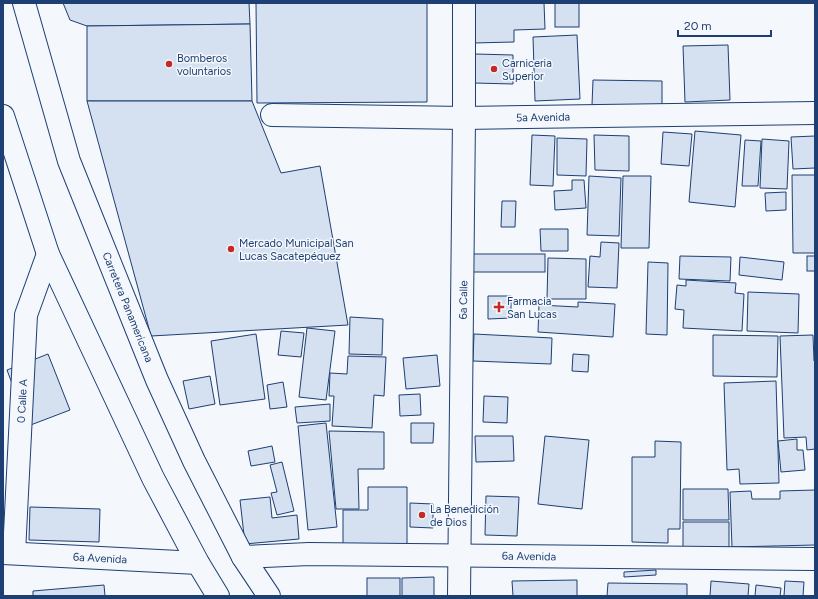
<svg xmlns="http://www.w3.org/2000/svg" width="818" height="599" viewBox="0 0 818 599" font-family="Figtree,sans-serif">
  <rect width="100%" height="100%" fill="#f4f7fb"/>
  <g fill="#d5e0f0" stroke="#1d3f73">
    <polygon points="63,3 249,3 250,24 87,26 70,20"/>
    <polygon points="256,3 427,3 427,102 257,103"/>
    <polygon points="472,3 544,3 545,29 514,30 514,42 473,43"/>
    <rect x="555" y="3" width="24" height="24"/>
    <polygon points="250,24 252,101 87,101 87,26"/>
    <polygon points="577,35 580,99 535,101 533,37"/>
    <polygon points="728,45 730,100 685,102 683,46"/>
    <polygon points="475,54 513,55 513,84 474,83"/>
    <polygon points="593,80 662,81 662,106 592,105"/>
    <polygon points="87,101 252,101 281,173 320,166 348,325 151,336"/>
    <polygon points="695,131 741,135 735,207 689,202"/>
    <polygon points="663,132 692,134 689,166 661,164"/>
    <polygon points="532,135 555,136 553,186 530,185"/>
    <polygon points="594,135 629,136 629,171 595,170"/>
    <polygon points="815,136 815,168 793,169 791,137"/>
    <polygon points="557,138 587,139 586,176 557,175"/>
    <polygon points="762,139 789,141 787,189 760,188"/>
    <polygon points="745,140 761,141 758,186 742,186"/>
    <polygon points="792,175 815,175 815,253 793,253"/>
    <polygon points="589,176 621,178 619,236 587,235"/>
    <polygon points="623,176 651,176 649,248 621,248"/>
    <polygon points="572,180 584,180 586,208 555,210 554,191 572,190"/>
    <polygon points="786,192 786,210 766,211 765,193"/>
    <polygon points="502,201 516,201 515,227 501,227"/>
    <polygon points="540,229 568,229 568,251 541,251"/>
    <polygon points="601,242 619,243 617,288 588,287 590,256 600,257"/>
    <rect x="473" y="254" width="72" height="18"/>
    <polygon points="680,256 731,257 730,281 679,279"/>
    <rect x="807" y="256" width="8" height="15"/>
    <polygon points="740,257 784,262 782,280 739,275"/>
    <polygon points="548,258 586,259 586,299 547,299"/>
    <polygon points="648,262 668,263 667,335 646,334"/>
    <polygon points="686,280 736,283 735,293 744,294 742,331 683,328 684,310 675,309 677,285 686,286"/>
    <polygon points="748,292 799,294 798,333 747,331"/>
    <polygon points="488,296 511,296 511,318 488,319"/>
    <polygon points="578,302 615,304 613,337 538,332 539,305 578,307"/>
    <polygon points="350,317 383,319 382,355 349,354"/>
    <polygon points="307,328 335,331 326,400 299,397"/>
    <polygon points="281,331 304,333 301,357 278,355"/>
    <polygon points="256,334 265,399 220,405 211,341"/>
    <polygon points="474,334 552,338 551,364 473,361"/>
    <polygon points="713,335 778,336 777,377 713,376"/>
    <polygon points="813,335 814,361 815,361 815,449 807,450 806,437 784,438 780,336"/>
    <polygon points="48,354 70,410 28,426 7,370"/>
    <polygon points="573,354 589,355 588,372 572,371"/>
    <polygon points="437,355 440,386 406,389 403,358"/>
    <polygon points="348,356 386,357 384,396 374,395 372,428 332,426 334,396 329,396 330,373 347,374"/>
    <polygon points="210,376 215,404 189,409 183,381"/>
    <polygon points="776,381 779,483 740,484 739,469 727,470 724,383"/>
    <polygon points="283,382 287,407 270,409 267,385"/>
    <polygon points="420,394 421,415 400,416 399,395"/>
    <polygon points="484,396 508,397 507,423 483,422"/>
    <polygon points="330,404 330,421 297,423 295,407"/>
    <polygon points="326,423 337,527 308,530 298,426"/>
    <polygon points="411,423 434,423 433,443 411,443"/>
    <polygon points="329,431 384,432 384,469 358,469 359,509 336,509"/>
    <polygon points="475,436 513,436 514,461 476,462"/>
    <polygon points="545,436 589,440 582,509 538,504"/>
    <polygon points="797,439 797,450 803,450 805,470 781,472 778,441"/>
    <polygon points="655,441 681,442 680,529 668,529 668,543 632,542 632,457 655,457"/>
    <polygon points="272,446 275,462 251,466 248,451"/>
    <polygon points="282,462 294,511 277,515 271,493 277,492 270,465"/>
    <polygon points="368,487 407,487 407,545 343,545 343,510 368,510"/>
    <polygon points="683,489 728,489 729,520 683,520"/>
    <polygon points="815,490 815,545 732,547 730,492 751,491 752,499 780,499 780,491"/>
    <polygon points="486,496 519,497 517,536 485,535"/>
    <polygon points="270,497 272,518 297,515 299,539 245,544 240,500"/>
    <polygon points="410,503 433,504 433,528 410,527"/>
    <polygon points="30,507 100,509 99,542 29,540"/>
    <rect x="683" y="522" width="46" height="26"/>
    <polygon points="656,570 656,575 624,577 624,572"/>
    <polygon points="434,577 434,596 402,596 402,578"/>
    <rect x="367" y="578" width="33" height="18"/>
    <polygon points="577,580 577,596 513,596 512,581"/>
    <polygon points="711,581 749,584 748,596 710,596"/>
    <polygon points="785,581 804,582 803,596 784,596"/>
    <polygon points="608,583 687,584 687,596 607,596"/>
    <polygon points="104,585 105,596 33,596 33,591"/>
    <polygon points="756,585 781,588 780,596 755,596"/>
  </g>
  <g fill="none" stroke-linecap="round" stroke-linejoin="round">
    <g stroke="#1d3f73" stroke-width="24">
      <g id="minor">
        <polyline points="272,115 464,118 815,113"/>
        <polyline points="3,553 198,563"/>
        <polyline points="14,553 26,315 48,254"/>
        <polyline points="243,557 309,554 815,559"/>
        <polyline points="459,596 464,118 464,3"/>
      </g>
    </g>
    <g stroke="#1d3f73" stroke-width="24">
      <g id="highway">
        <polyline points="24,3 69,161 157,380 194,461 243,557 269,596"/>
        <polyline points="3,116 48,254 153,478 198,563 218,596"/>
      </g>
    </g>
    <use href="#minor" stroke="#f4f7fb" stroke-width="22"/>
    <use href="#highway" stroke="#f4f7fb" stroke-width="22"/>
  </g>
  <g fill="#c62828" stroke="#f4f7fb" stroke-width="1.5">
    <circle cx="169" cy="64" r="4"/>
    <circle cx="494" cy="69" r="4"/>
    <circle cx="231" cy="249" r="4"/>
    <path d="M497 301h4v4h4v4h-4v4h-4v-4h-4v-4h4z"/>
    <circle cx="422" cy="515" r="4"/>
  </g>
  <g text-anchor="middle" stroke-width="3" stroke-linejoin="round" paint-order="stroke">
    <g font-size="11" fill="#1d3f73" stroke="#f4f7fb" text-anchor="start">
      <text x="177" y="62">Bomberos<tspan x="177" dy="13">voluntarios</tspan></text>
      <text x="502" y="67">Carniceria<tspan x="502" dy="13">Superior</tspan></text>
      <text x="239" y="247">Mercado Municipal San<tspan x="239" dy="13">Lucas Sacatepéquez</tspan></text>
      <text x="507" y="305">Farmacia<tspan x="507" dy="13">San Lucas</tspan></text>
      <text x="430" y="513">La Benedición<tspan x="430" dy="13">de Dios</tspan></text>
    </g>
    <g font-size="11" fill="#1d3f73" stroke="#f4f7fb">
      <text transform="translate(543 117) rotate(-1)" y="4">5a Avenida</text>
      <text transform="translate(463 300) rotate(-89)" y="4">6a Calle</text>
      <text transform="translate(128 307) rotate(68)" y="4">Carretera Panamericana</text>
      <text transform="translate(22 401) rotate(-87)" y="4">0 Calle A</text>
      <text transform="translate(529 556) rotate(1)" y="4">6a Avenida</text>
      <text transform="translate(100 558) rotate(3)" y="4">6a Avenida</text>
    </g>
  </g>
  <rect width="818" height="599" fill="none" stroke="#1d3f73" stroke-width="8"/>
  <path d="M678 30v6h93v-6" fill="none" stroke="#1d3f73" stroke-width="2"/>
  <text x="684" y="30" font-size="12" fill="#1d3f73" stroke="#f4f7fb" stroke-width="3" paint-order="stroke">20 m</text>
</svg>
